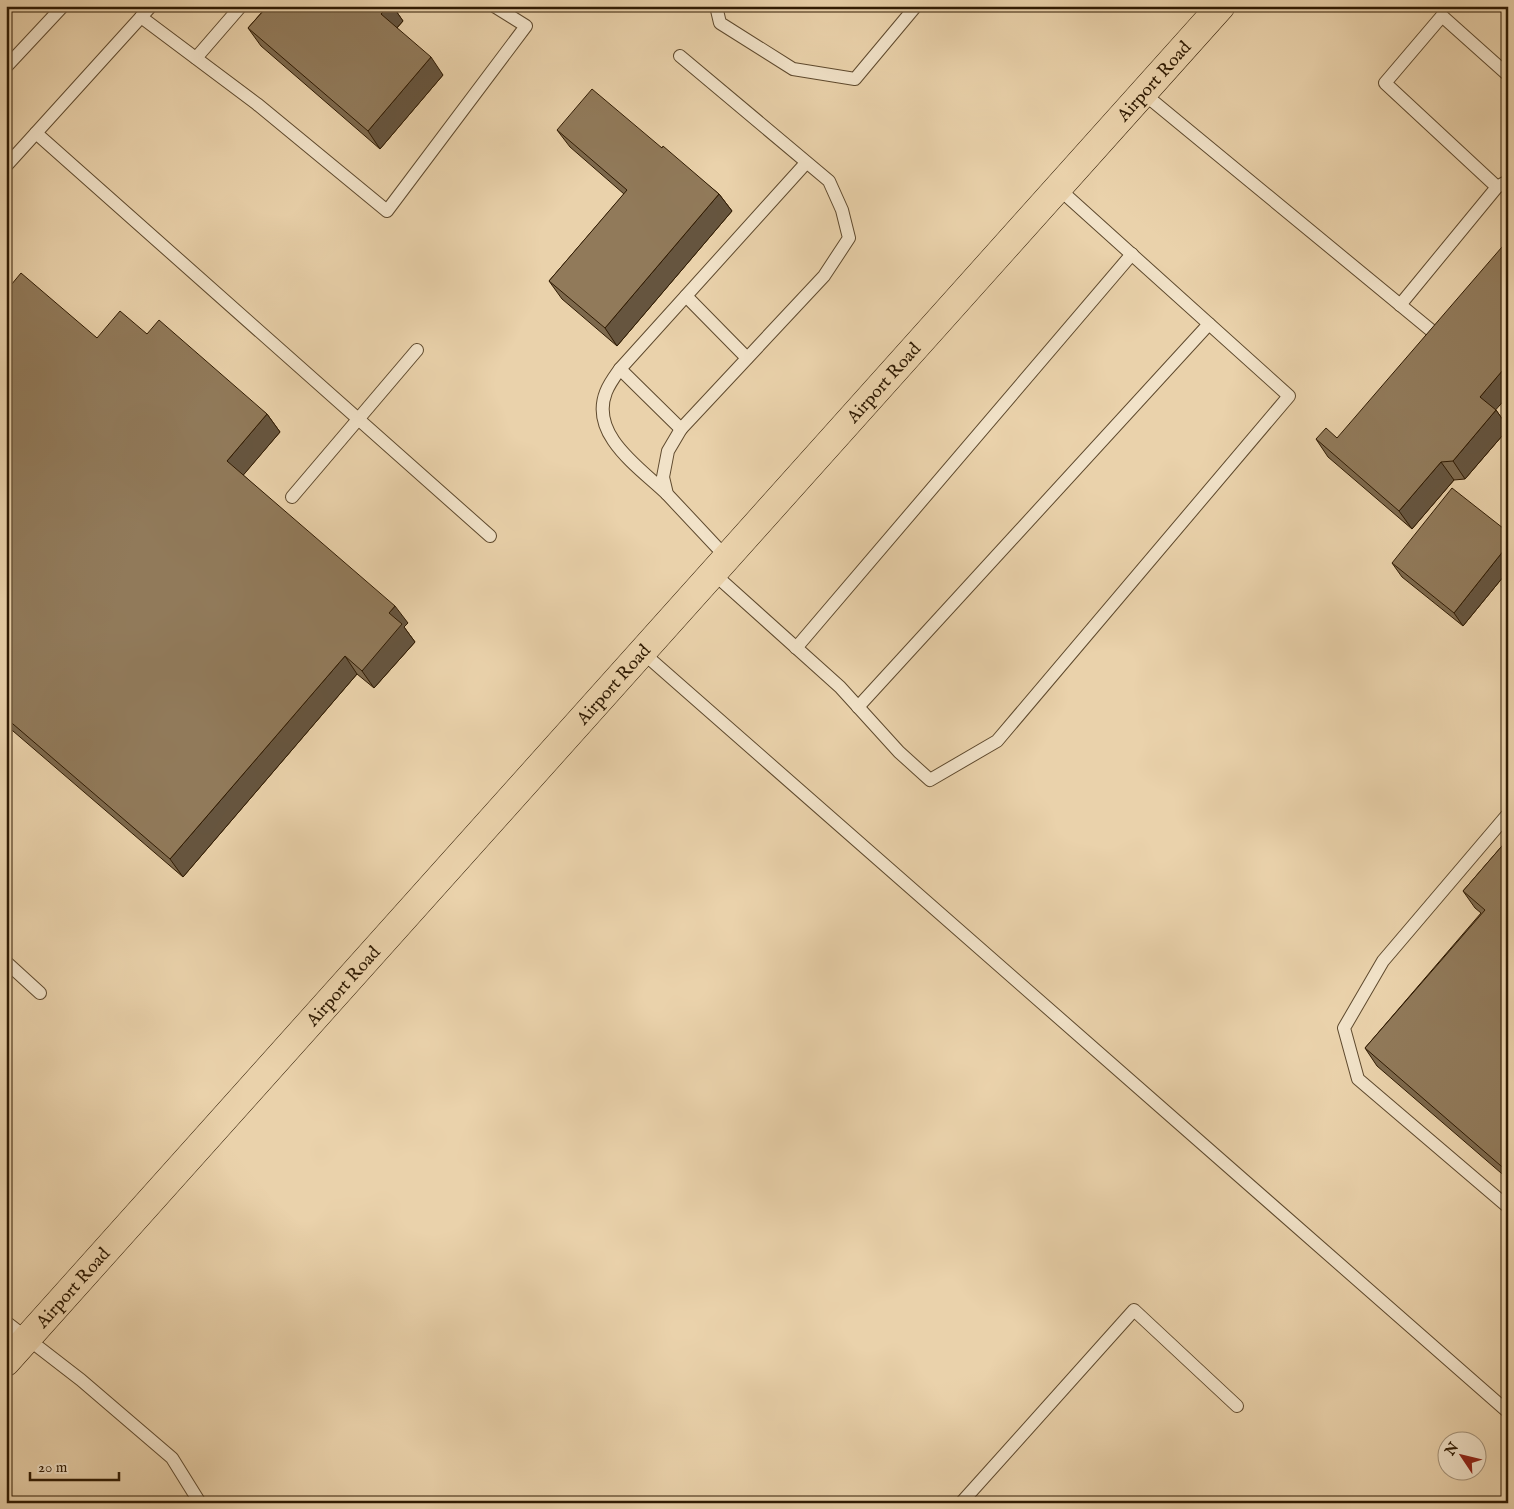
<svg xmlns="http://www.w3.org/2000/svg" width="1514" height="1509" viewBox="0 0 1514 1509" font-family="'IM FELL English',serif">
  <rect width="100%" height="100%" fill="#ead2ab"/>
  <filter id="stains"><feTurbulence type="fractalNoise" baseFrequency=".004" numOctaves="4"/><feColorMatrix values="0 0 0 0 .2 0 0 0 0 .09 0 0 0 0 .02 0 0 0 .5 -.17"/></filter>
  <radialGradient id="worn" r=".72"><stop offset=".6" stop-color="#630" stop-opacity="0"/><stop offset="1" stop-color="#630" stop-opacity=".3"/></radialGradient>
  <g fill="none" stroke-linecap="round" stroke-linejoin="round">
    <g stroke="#5e492d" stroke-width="14">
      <g id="lane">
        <polyline points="716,6 720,23 793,69 855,79 916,6"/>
        <polyline points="141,17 257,104 387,211 526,26 494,6"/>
        <polyline points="680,56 829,181 842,210 849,238 824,276 681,429 668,451 663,477 667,494 727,558"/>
        <polyline points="196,58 241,6"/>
        <polyline points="6,67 63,6"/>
        <polyline points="1143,93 1444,341"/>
        <polyline points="36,133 490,536"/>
        <polyline points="6,166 151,6"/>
        <polyline points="1497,187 1385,83 1442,16 1508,75"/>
        <polyline points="686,296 747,358"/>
        <polyline points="1400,305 1497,187 1508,181"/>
        <polyline points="620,369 681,429"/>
        <path d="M667 494C640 468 589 435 606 392 609 384 615 376 620 369L806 163"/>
        <polyline points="292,497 417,350"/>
        <polyline points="713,573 840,687 899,752 930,780 997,741 1289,396 1058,188"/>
        <polyline points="796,648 1132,254"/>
        <polyline points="642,652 1508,1412"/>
        <polyline points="858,707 1209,324"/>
        <polyline points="1508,814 1383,961 1344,1028 1358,1079 1508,1207"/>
        <polyline points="6,962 40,993"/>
        <polyline points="6,1322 81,1380 172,1458 200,1503"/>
        <polyline points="961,1503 1134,1310 1237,1406"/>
      </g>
    </g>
    <g stroke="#301b03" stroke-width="29">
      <g id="highway">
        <path id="s1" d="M6 1362 1221 6"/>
      </g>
    </g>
    <use href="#lane" stroke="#f1e2c8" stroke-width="12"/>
    <use href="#highway" stroke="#ead2ab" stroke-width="28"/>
  </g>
  <g fill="#7d694d" stroke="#301b03">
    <polygon points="256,6 396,6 394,8 403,21 397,28 443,75 380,149 261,46 248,28 262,12"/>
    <polygon points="557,130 662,148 719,194 732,211 617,346 562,299 549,281 624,194 570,147"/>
    <polygon points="6,291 97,338 147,334 267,414 280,432 243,475 408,623 404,627 415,642 374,688 357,674 183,877 6,725"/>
    <polygon points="1496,410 1508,427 1508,429 1465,479 1454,480 1412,529 1328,457 1316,439 1337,438"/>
    <polygon points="1508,532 1508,571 1463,626 1402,577 1392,563"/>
    <polygon points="1508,839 1508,1179 1377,1066 1365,1048 1481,913 1475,908 1463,891"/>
  </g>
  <g fill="#66553f" stroke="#301b03">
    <polygon points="388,6 396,6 394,8 403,21 393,32 381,14"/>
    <polygon points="431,57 443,75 380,149 368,131"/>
    <polygon points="719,194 732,211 617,346 605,328"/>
    <polygon points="1508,364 1508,396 1492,414 1480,397"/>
    <polygon points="1496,410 1508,427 1508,429 1465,479 1453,461"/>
    <polygon points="267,414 280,432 240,479 227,461"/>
    <polygon points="1441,462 1454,480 1412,529 1399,511"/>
    <polygon points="1508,545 1508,571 1463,626 1454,613"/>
    <polygon points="395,606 408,623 404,627 415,642 374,688 362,671 389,613"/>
    <polygon points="345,656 357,674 183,877 170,859"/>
  </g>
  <g fill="#917a5a" stroke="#301b03">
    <polygon points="263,6 388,6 381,14 431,57 368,131 248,28 265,9"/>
    <polygon points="592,89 662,148 663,146 719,194 605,328 549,281 627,190 557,130"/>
    <polygon points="1508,240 1508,364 1480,397 1496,410 1453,461 1441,462 1399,511 1316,439 1326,428 1337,438"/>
    <polygon points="21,273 97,338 120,311 147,334 159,320 267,414 227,461 395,606 389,613 402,624 362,671 345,656 170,859 6,718 6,291"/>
    <polygon points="1452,488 1508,532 1508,545 1454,613 1392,563"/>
    <polygon points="1508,839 1508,1172 1365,1048 1485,910 1463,891"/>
  </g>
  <g text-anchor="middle" stroke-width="4" stroke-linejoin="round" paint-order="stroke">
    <g font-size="18" fill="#301b03" stroke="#f1e2c8">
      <text dy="6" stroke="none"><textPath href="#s1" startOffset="1720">Airport Road</textPath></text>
      <text dy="6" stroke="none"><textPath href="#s1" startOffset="1315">Airport Road</textPath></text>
      <text dy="6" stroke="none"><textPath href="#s1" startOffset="910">Airport Road</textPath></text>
      <text dy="6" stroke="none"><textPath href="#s1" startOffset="505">Airport Road</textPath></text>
      <text dy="6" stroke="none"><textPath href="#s1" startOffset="100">Airport Road</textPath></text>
    </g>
  </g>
  <rect width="1514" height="1509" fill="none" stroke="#ead2ab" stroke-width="25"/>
  <rect x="8" y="8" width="1499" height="1494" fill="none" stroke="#301b03" stroke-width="2.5"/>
  <rect x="12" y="12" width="1489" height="1484" fill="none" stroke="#301b03"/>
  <g transform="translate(1462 1456) rotate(305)"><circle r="24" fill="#f1e2c8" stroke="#a49279"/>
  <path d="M0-4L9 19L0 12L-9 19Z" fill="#8f2418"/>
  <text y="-8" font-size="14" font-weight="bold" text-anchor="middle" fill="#301b03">N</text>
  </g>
  <path d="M30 1472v8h89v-8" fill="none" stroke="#301b03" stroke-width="2.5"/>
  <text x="38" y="1472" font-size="15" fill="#301b03" stroke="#f1e2c8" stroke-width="4" paint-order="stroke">20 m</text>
  <rect width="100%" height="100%" filter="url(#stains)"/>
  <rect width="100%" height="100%" fill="url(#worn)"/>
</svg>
